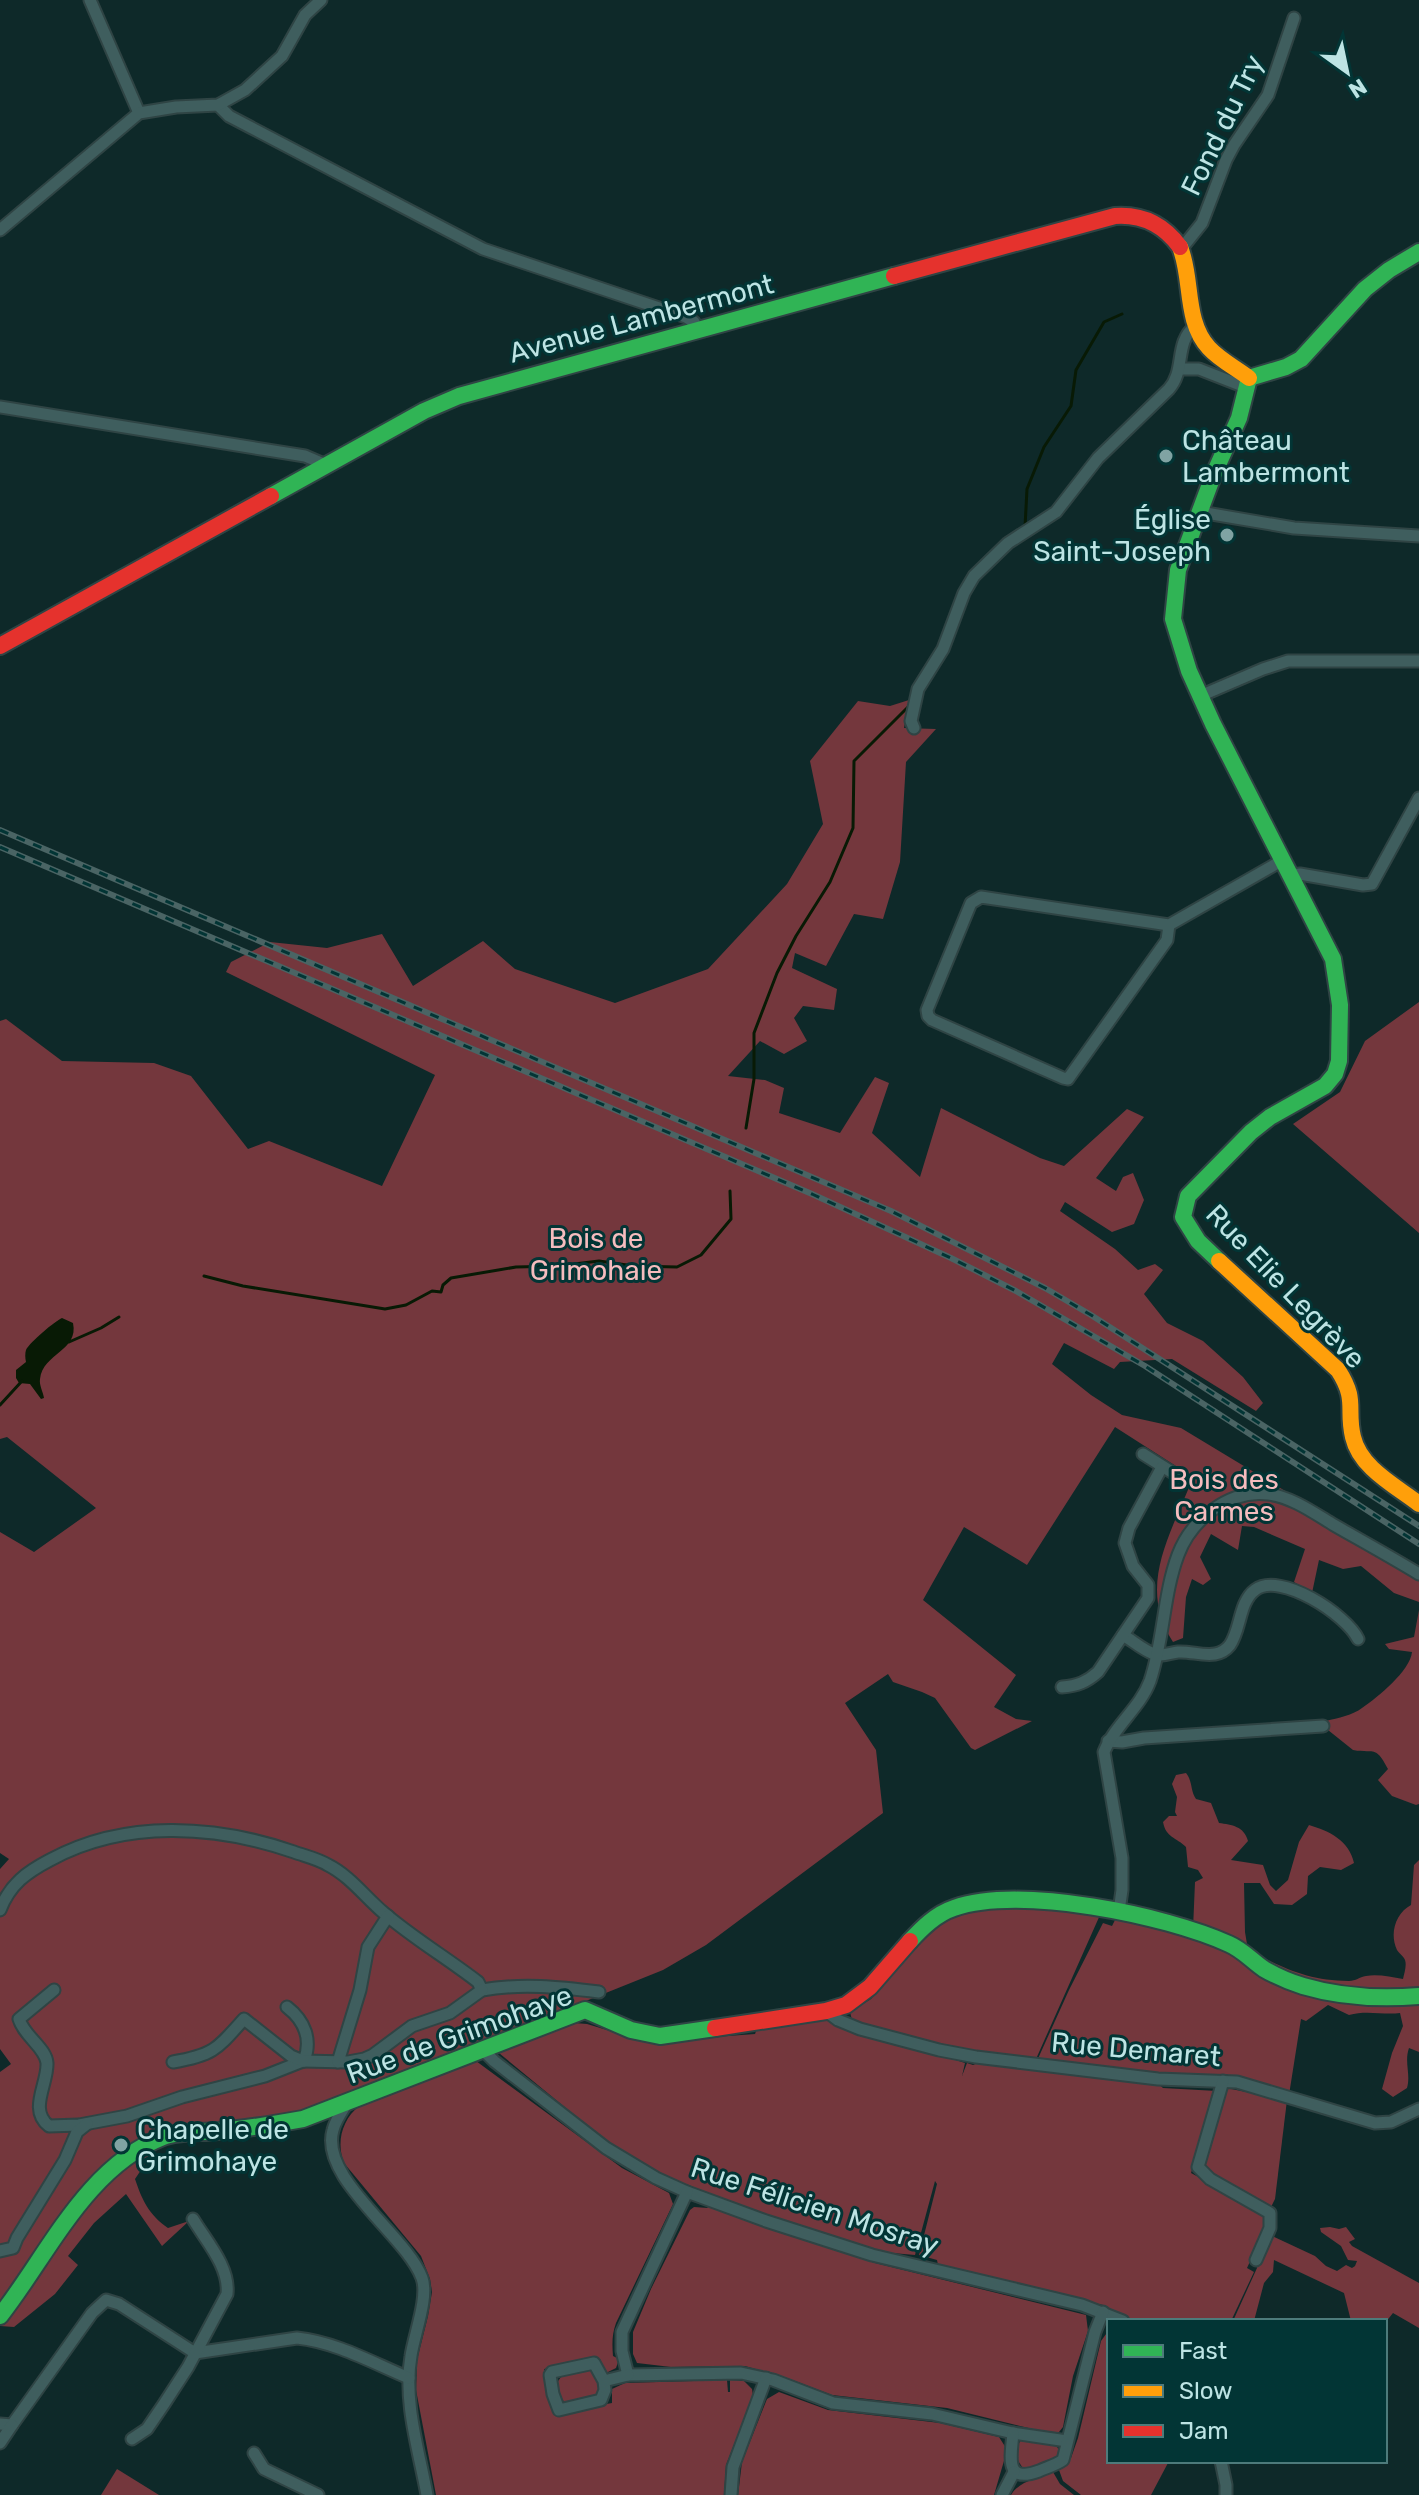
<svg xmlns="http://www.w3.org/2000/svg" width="1419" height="2495" viewBox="0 0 1419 2495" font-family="Rubik,sans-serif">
  <rect width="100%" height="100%" fill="#0e2929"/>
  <g fill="#74373d">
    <path d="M909 700 904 728 936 729 906 762 900 862 883 919 854 914 826 966 795 953 792 968 837 989 834 1010 803 1006 794 1018 807 1041 784 1054 760 1041 728 1076 765 1080 784 1088 779 1113 840 1133 875 1077 889 1083 872 1133 920 1177 941 1108 1040 1158 1064 1166 1127 1109 1144 1117 1096 1178 1116 1191 1123 1177 1133 1173 1144 1200 1134 1224 1112 1232 1065 1202 1060 1211 1115 1249 1138 1270 1155 1264 1163 1270 1144 1294 1167 1323 1203 1341 1243 1377 1263 1403 1256 1411 1172 1359 1120 1362 1114 1369 1064 1343 1052 1364 1091 1395 1122 1415 1181 1428 1419 1572V1602L1394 1593 1361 1566 1343 1569 1319 1560 1312 1593 1294 1582 1305 1549 1254 1527 1242 1526 1238 1550 1211 1534 1200 1557 1211 1579 1203 1585 1192 1579 1186 1597 1183 1638 1173 1642C1136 1585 1172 1533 1193 1477L1115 1427 1027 1565 964 1527 923 1600 1016 1675 994 1707 1016 1719 1032 1721 975 1750 971 1748 935 1698 922 1692 893 1682 888 1674 845 1703 876 1750 883 1813 706 1945 663 1970 327 2105 157 2146 135 2179C142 2200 149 2215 168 2228L189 2221 162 2246 126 2194 94 2223 68 2256 78 2265 55 2294 14 2327 0 2326V2072L11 2064 0 2049V1869L9 1859 0 1853V1532L34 1552 96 1508 7 1437 0 1439V1021L6 1019 62 1061 154 1063 191 1076 248 1149 269 1141 382 1186 435 1075 226 972 231 962 270 942 327 948 382 934 413 986 483 941 515 969 615 1003 708 969 787 884 823 824 810 761 858 701 890 706Z"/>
    <polygon points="1419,1002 1419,1233 1293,1124 1340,1092 1365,1041"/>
    <path d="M1419 1610V1804L1416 1805 1392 1796 1378 1780 1388 1769C1375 1744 1374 1754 1353 1750L1323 1726 1326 1721C1338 1718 1353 1715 1362 1708 1378 1697 1410 1671 1412 1652L1389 1649 1385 1644 1414 1637Z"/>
    <path d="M1186 1773C1193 1782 1190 1790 1196 1799L1211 1803 1219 1823C1232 1825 1244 1826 1248 1841L1231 1860 1263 1865 1270 1885 1276 1891 1288 1880 1299 1842 1309 1825C1329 1831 1349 1840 1354 1863L1341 1870 1320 1867 1308 1876 1307 1894 1292 1905 1274 1904 1260 1883H1244L1245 1932 1248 1950C1283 1968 1308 1981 1349 1981 1356 1981 1359 1977 1366 1976 1378 1974 1391 1977 1403 1979 1404 1974 1407 1966 1405 1960 1404 1957 1399 1953 1397 1950 1389 1933 1396 1913 1411 1905L1414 1865 1419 1860V2052L1409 2048C1404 2062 1411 2074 1407 2088L1393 2097 1382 2089 1392 2053 1403 2026 1400 2013C1383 2015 1366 2010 1349 2015L1328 2005 1306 2021 1301 2019 1289 2095C1253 2077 1218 2075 1179 2073L1177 2076 1158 2077 1074 2062 1072 2067 1156 2082 1163 2088 1217 2091 1191 2173 1256 2208 1266 2217 1264 2231 1247 2268 1254 2272 1231 2321H1135L1103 2305 1045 2292 1035 2288 938 2265 937 2260 919 2255 937 2184 935 2181 915 2255 881 2252 771 2217 763 2227 875 2263 1086 2315 1088 2331 1073 2376 1063 2427 1059 2432H1045L947 2408 832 2395 787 2378 745 2366 671 2367 637 2363 633 2354V2332L651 2289 690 2210 694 2207 708 2208 702 2200 595 2137V2132L499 2053 574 2023 587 2024 647 2042 755 2034 758 2026 822 2017 965 2063 962 2076 967 2063 973 2065 978 2063H1036L1069 1990 1103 1923 1112 1926 1115 1920 1193 1929 1195 1882 1203 1878 1198 1870 1188 1867 1186 1847C1176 1837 1166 1838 1163 1822L1169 1816H1177L1175 1812 1177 1797 1172 1784 1176 1775Z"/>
    <path d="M1004 1905 1100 1915 1036 2059C973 2052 912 2042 852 2020L850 2012 871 1999 932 1929 968 1910Z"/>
    <path d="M476 2061 622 2168 669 2193 673 2204 616 2323C612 2334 612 2344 613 2356L619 2359 616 2368 606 2373 600 2359 544 2369 554 2414 612 2403V2389L625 2383 727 2380 728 2392H730V2380L744 2381 752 2389 753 2396 726 2465 724 2495H436L416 2390 417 2360 428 2316 432 2292 430 2279 421 2256 344 2163C336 2142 342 2120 359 2106Z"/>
    <polygon points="1226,2088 1287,2100 1275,2199 1271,2207 1217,2180 1202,2164"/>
    <polygon points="1330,2227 1339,2229 1346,2227 1355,2239 1349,2242 1352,2246 1419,2283 1419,2328 1393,2313 1385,2323 1351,2321 1344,2293 1274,2260 1273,2272 1264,2283 1254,2321 1233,2321 1257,2268 1256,2260 1268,2234 1315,2256 1326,2266 1337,2271 1346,2265 1352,2268 1355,2266 1357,2261 1348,2260 1341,2246 1321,2232 1320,2228"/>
    <polygon points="1109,2330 1109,2461 1169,2461 1151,2495 1081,2495 1063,2481 1059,2470 1071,2458 1078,2438 1101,2341"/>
    <path d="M583 2370H590L599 2377 600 2390 596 2396 570 2404 564 2402 556 2389C558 2373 569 2373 583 2370Z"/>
    <polygon points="779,2392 828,2410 940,2423 999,2437 1006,2448 1006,2454 994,2495 738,2495 742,2462 767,2399"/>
    <polygon points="1022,2439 1056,2445 1061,2454 1056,2462 1024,2470 1015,2456 1017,2446"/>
    <polygon points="117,2469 159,2495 101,2495"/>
    <path d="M1053 2472 1060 2484 1074 2495H1011C1019 2481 1039 2478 1053 2472Z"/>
  </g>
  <path fill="#081a05" d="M62 1318 73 1323C79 1351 43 1353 40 1379 39 1385 43 1392 44 1398L41 1399 30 1384 19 1383 16 1378V1370L26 1362C25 1358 25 1353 26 1350 30 1342 55 1321 62 1318Z"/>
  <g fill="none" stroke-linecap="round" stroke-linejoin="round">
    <g stroke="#081a05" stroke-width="3">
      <polyline points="1025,527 1027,489 1044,447 1071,406 1076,370 1104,322 1122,314"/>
      <polyline points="952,609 958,594"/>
      <polyline points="746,1128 754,1079 754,1033 777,973 796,936 830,882 853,828 854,761 909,706"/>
      <polyline points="204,1276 243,1286 385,1309 406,1305 432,1291 441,1292 443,1285 451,1278 516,1267 558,1266 599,1261 634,1266 677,1267 701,1255 731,1219 730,1191"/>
      <polyline points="69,1342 101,1328 119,1317"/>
      <polyline points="0,1405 22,1381"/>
    </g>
    <g stroke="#2f4444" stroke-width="15">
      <g id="street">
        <polyline points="90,0 139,113"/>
        <polyline points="218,105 229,116 250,127 483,249 686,317 694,322 697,330"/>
        <polyline points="0,230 139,113 176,107 218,105 245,90 282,56 305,15 321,0"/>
        <polyline points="1182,248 1202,223 1226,160 1234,145 1268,95 1294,18"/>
        <polyline points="1180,369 1199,369 1245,387"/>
        <polyline points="0,407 305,456 326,465"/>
        <polyline points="1200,512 1294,528 1419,536"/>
        <polyline points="1200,696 1263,669 1288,661 1419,661"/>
        <path d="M914 728 911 721 918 689 943 649 964 593 974 576 1008 543 1056 512 1098 458 1169 389C1186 370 1174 343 1195 326"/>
        <polyline points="1291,875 1300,874 1363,885 1372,884 1419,798"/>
        <polyline points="1169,925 1167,940 1068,1079 1063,1078 932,1020 928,1016 927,1010 971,903 981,897 1169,925 1283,860"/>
        <polyline points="1143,1454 1178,1476"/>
        <path d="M1123 1635C1133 1641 1143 1650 1154 1654 1161 1657 1170 1653 1178 1652 1190 1651 1202 1656 1215 1654 1221 1653 1226 1650 1230 1645 1241 1629 1239 1602 1255 1590 1280 1571 1347 1615 1358 1639"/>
        <path d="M1062 1687C1077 1686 1087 1682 1098 1672L1148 1598V1585L1133 1566 1125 1543 1129 1528 1162 1467"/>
        <polyline points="1108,1741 1122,1742 1144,1738 1323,1726"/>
        <path d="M0 1910C10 1884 27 1872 50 1860 125 1819 216 1825 294 1852 305 1856 318 1859 328 1865 350 1876 366 1898 384 1913 413 1938 447 1958 478 1982L482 1990C522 1983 559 1987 599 1992"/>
        <path d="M1119 1911 1122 1890V1858L1104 1752C1114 1726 1140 1708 1150 1681 1164 1640 1163 1595 1178 1555 1191 1520 1229 1489 1268 1494 1292 1497 1314 1513 1334 1525 1362 1541 1391 1557 1419 1574"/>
        <path d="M54 1990 19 2019C24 2036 46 2048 47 2063 48 2084 28 2110 49 2126L79 2125 127 2116 182 2097 265 2076 303 2061"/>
        <path d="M287 2007C305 2021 312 2040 304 2061"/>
        <polyline points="826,2011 838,2020 860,2029 939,2050 976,2057 1158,2079 1237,2082 1375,2123 1391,2122 1419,2109"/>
        <polyline points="482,2049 494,2061 606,2148 656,2178 687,2192 766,2221 872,2255 1082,2305 1123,2321"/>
        <path d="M173 2062C214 2055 217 2049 244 2019L291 2056 303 2061 348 2062 364 2059 373 2055 412 2026 450 2013 482 1990"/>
        <polyline points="338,2062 360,1990 368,1947 388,1916"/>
        <polyline points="1223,2081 1198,2167 1210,2179 1270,2213 1270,2228 1256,2260"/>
        <path d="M347 2103C342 2111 335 2121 333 2130 319 2178 406 2235 422 2278 429 2297 414 2335 411 2356 403 2401 419 2451 427 2495"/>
        <polyline points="687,2192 622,2332 622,2351 628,2375 741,2373 773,2380 833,2403 932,2414 1013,2433 1067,2441"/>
        <polyline points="0,2251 13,2248 17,2238 65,2160 77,2132 87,2124"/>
        <polyline points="604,2381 605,2390 601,2400 559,2410 553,2394 550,2375 552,2372 594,2363 604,2381 628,2375"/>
        <path d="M0 2424 12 2425 92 2313 106 2300 119 2304 195 2353 297 2338C336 2342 373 2363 409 2378"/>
        <path d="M1013 2433C1011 2457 1004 2484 1039 2471 1048 2467 1056 2465 1063 2460L1095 2332 1103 2312"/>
        <path d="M132 2439 147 2429 164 2404 188 2367 227 2294C230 2267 206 2241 193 2219"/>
        <polyline points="0,2443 12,2425"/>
        <polyline points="254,2453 264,2469 318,2495"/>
        <polyline points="1221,2461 1226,2485 1226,2495"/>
        <polyline points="731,2495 733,2467 766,2378"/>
        <polyline points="1002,2495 1014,2472"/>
      </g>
    </g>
    <g stroke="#2f4444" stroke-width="20">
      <g id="fast">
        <polyline points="1249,378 1286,367 1301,359 1365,289 1389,270 1419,252"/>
        <polyline points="271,496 424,411 459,396 894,276"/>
        <polyline points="1219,1261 1198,1241 1183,1217 1188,1196 1251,1132 1270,1117 1325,1086 1335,1074 1339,1061 1340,1005 1333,959 1213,724 1189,671 1173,619 1178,570 1213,476 1239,418 1249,378"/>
        <path d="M910 1941C922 1928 936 1914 954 1908 1020 1885 1165 1915 1229 1944 1243 1950 1252 1961 1264 1969 1276 1976 1290 1982 1303 1986 1340 1997 1381 1999 1419 1996"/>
        <path d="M0 2316C48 2255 86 2167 163 2137 179 2131 201 2133 218 2131 247 2129 275 2124 303 2119L585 2010 631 2030 660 2036 715 2028"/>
      </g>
    </g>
    <g stroke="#2f4444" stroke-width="20">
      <g id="slow">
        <path d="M1180 247C1193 279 1184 321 1209 348 1220 360 1236 368 1249 378"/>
        <path d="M1219 1261 1338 1370C1358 1401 1346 1408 1353 1437 1360 1468 1396 1486 1419 1504"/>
      </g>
    </g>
    <g stroke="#2f4444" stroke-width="20">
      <g id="jam">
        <path d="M894 276 1115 216C1143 214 1164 225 1180 247"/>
        <polyline points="0,646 271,496"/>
        <polyline points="715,2028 826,2011 846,2005 870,1987 910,1941"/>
      </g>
    </g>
    <use href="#street" stroke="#3f5e5e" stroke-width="11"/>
    <use href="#fast" stroke="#30b455" stroke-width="16"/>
    <use href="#slow" stroke="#ff9f0a" stroke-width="16"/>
    <use href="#jam" stroke="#e5322d" stroke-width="16"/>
    <g stroke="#4a6464" stroke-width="6">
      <g id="rail">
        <polyline points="0,830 891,1211 1045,1288 1091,1315 1419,1526"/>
        <polyline points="0,847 812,1194 951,1258 1016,1291 1145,1366 1419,1544"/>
      </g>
    </g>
    <use href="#rail" stroke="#023535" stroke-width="3" stroke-dasharray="9" stroke-linecap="butt"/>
  </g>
  <g fill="#80a3a3" stroke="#023535" stroke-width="3">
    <circle cx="1166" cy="456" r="8"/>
    <circle cx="1227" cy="535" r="8"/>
    <circle cx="121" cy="2145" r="8"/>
  </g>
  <g text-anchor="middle" stroke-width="6" stroke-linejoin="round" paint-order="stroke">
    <g font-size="28" fill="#bde4e4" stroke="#023535">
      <text transform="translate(1222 125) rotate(-64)" y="10">Fond du Try</text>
      <text transform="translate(641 318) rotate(-15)" y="10">Avenue Lambermont</text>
      <text transform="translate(1286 1286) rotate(46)" y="10">Rue Elie Legrève</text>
      <text transform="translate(459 2034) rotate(-20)" y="10">Rue de Grimohaye</text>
      <text transform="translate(1136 2049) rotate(5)" y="10">Rue Demaret</text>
      <text transform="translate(815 2206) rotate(18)" y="10">Rue Félicien Mosray</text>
    </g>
    <g font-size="28" fill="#bde4e4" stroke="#023535" text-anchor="start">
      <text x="1182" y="450">Château<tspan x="1182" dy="32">Lambermont</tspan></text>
      <text x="1211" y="529" text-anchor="end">Église<tspan x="1211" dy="32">Saint-Joseph</tspan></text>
      <text x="137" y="2139">Chapelle de<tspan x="137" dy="32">Grimohaye</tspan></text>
    </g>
    <g font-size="28" fill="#f5bcbe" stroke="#023535">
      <text x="596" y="1248">Bois de<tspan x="596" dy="32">Grimohaie</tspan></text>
      <text x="1224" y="1489">Bois des<tspan x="1224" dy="32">Carmes</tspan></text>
    </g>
  </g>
  <rect x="1107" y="2319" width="280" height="144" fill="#023535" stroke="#4d7b7b" stroke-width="2"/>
  <rect x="1123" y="2345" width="40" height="12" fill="#30b455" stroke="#4d7b7b" stroke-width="2"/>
  <text x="1179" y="2359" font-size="24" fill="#bde4e4">Fast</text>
  <rect x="1123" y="2385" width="40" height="12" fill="#ff9f0a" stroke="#4d7b7b" stroke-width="2"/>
  <text x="1179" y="2399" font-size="24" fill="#bde4e4">Slow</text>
  <rect x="1123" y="2425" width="40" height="12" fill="#e5322d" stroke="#4d7b7b" stroke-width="2"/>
  <text x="1179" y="2439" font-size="24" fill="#bde4e4">Jam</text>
  <g transform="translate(1347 72) rotate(147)" stroke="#023535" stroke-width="6" paint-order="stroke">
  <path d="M0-6L14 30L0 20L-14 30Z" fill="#bde4e4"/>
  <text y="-12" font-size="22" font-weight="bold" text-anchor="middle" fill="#bde4e4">N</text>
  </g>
</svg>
